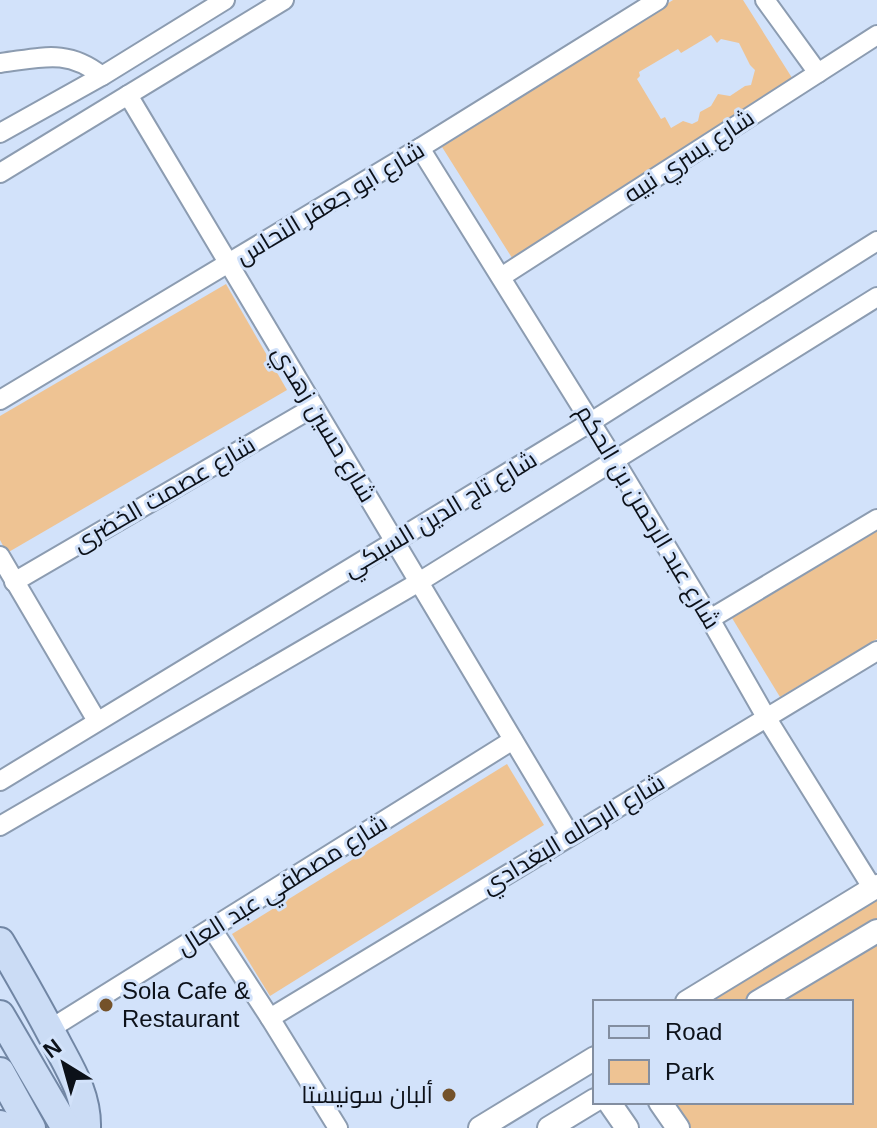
<svg xmlns="http://www.w3.org/2000/svg" width="877" height="1128" viewBox="0 0 877 1128" font-family="Helvetica,Cairo,sans-serif">
  <rect width="100%" height="100%" fill="#d2e2fa"/>
  <g fill="#eec393" fill-rule="evenodd">
    <path d="M673 0H743L794 81 514 261 442 147ZM711 35 717 43 721 39 739 43 750 65 755 70 751 85 745 86 730 96 718 94 711 106 700 112 698 121 692 124 683 121 671 128 665 117 661 119 637 79 640 76 639 72 678 49 681 53Z"/>
    <polygon points="226,284 287,390 7,553 0,540 0,416"/>
    <polygon points="877,531 877,639 780,697 732,618"/>
    <polygon points="507,764 544,825 270,996 232,934"/>
    <polygon points="877,899 877,1128 665,1128 647,1102 851,1102 851,1002 707,1002"/>
  </g>
  <g fill="none" stroke-linecap="round" stroke-linejoin="round">
    <g stroke="#8c9cb1" stroke-width="22">
      <g id="minor">
        <polyline points="765,0 818,73"/>
        <path d="M0 63C41 58 67 48 102 76"/>
        <polyline points="128,95 570,835"/>
        <polyline points="0,133 102,76 225,0"/>
        <polyline points="420,148 615,461 710,619 766,717 873,889"/>
        <polyline points="0,173 284,0"/>
        <polyline points="501,277 877,35"/>
        <polyline points="0,400 420,148 658,0"/>
        <polyline points="0,556 97,721"/>
        <polyline points="14,582 314,407"/>
        <polyline points="710,619 877,519"/>
        <polyline points="0,781 591,422 877,241"/>
        <polyline points="0,826 419,582 877,297"/>
        <polyline points="212,929 270,1018 338,1128"/>
        <polyline points="270,1018 877,651"/>
        <polyline points="50,1029 513,740"/>
      </g>
    </g>
    <g stroke="#8c9cb1" stroke-width="26">
      <g id="tertiary">
        <polyline points="687,1002 877,886"/>
        <polyline points="758,1002 877,931"/>
        <polyline points="609,1102 627,1128"/>
        <polyline points="660,1102 678,1128"/>
        <polyline points="480,1128 595,1058"/>
        <polyline points="549,1128 595,1100"/>
      </g>
    </g>
    <g stroke="#7186a4" stroke-width="32">
      <g id="primary">
        <path d="M0 942C20 976 40 1011 58 1046 72 1072 87 1097 86 1128"/>
        <polyline points="0,1015 66,1128"/>
        <polyline points="0,1072 31,1128"/>
        <polyline points="0,1125 2,1128"/>
      </g>
    </g>
    <use href="#minor" stroke="#fff" stroke-width="18"/>
    <use href="#tertiary" stroke="#fff" stroke-width="22"/>
    <use href="#primary" stroke="#cbdcf5" stroke-width="28"/>
  </g>
  <g fill="#74522a" stroke="#d2e2fa" stroke-width="3">
    <circle cx="106" cy="1005" r="8"/>
    <circle cx="449" cy="1095" r="8"/>
  </g>
  <g text-anchor="middle" stroke-width="6" stroke-linejoin="round" paint-order="stroke">
    <g font-size="24" fill="#0c1119" stroke="#d2e2fa">
      <text transform="translate(689 156) rotate(-33)" y="8">شارع يسري نبيه</text>
      <text transform="translate(330 203) rotate(-31)" y="8">شارع ابو جعفر النحاس</text>
      <text transform="translate(324 424) rotate(59)" y="8">شارع حسين زهدي</text>
      <text transform="translate(164 494) rotate(-30)" y="8">شارع عصمت الخضرى</text>
      <text transform="translate(440 514) rotate(-31)" y="8">شارع تاج الدين السبكي</text>
      <text transform="translate(648 517) rotate(59)" y="8">شارع عبد الرحمن بن الحكم</text>
      <text transform="translate(573 834) rotate(-31)" y="8">شارع الرحاله البغدادي</text>
      <text transform="translate(282 885) rotate(-32)" y="8">شارع مصطفي عبد العال</text>
    </g>
    <g font-size="24" fill="#0c1119" stroke="#d2e2fa" text-anchor="start">
      <text x="122" y="999">Sola Cafe &amp;<tspan x="122" dy="28">Restaurant</tspan></text>
      <text x="433" y="1103" text-anchor="end">ألبان سونيستا</text>
    </g>
  </g>
  <rect x="593" y="1000" width="260" height="104" fill="#d2e2fa" stroke="#838ea0" stroke-width="2"/>
  <rect x="609" y="1026" width="40" height="12" fill="#cbdcf5" stroke="#838ea0" stroke-width="2"/>
  <text x="665" y="1040" font-size="24" fill="#0c1119">Road</text>
  <rect x="609" y="1060" width="40" height="24" fill="#eec393" stroke="#838ea0" stroke-width="2"/>
  <text x="665" y="1080" font-size="24" fill="#0c1119">Park</text>
  <g transform="translate(64 1064) rotate(323)" stroke="#d2e2fa" stroke-width="6" paint-order="stroke">
  <path d="M0-6L14 30L0 20L-14 30Z" fill="#0c1119"/>
  <text y="-12" font-size="22" font-weight="bold" text-anchor="middle" fill="#0c1119">N</text>
  </g>
</svg>
